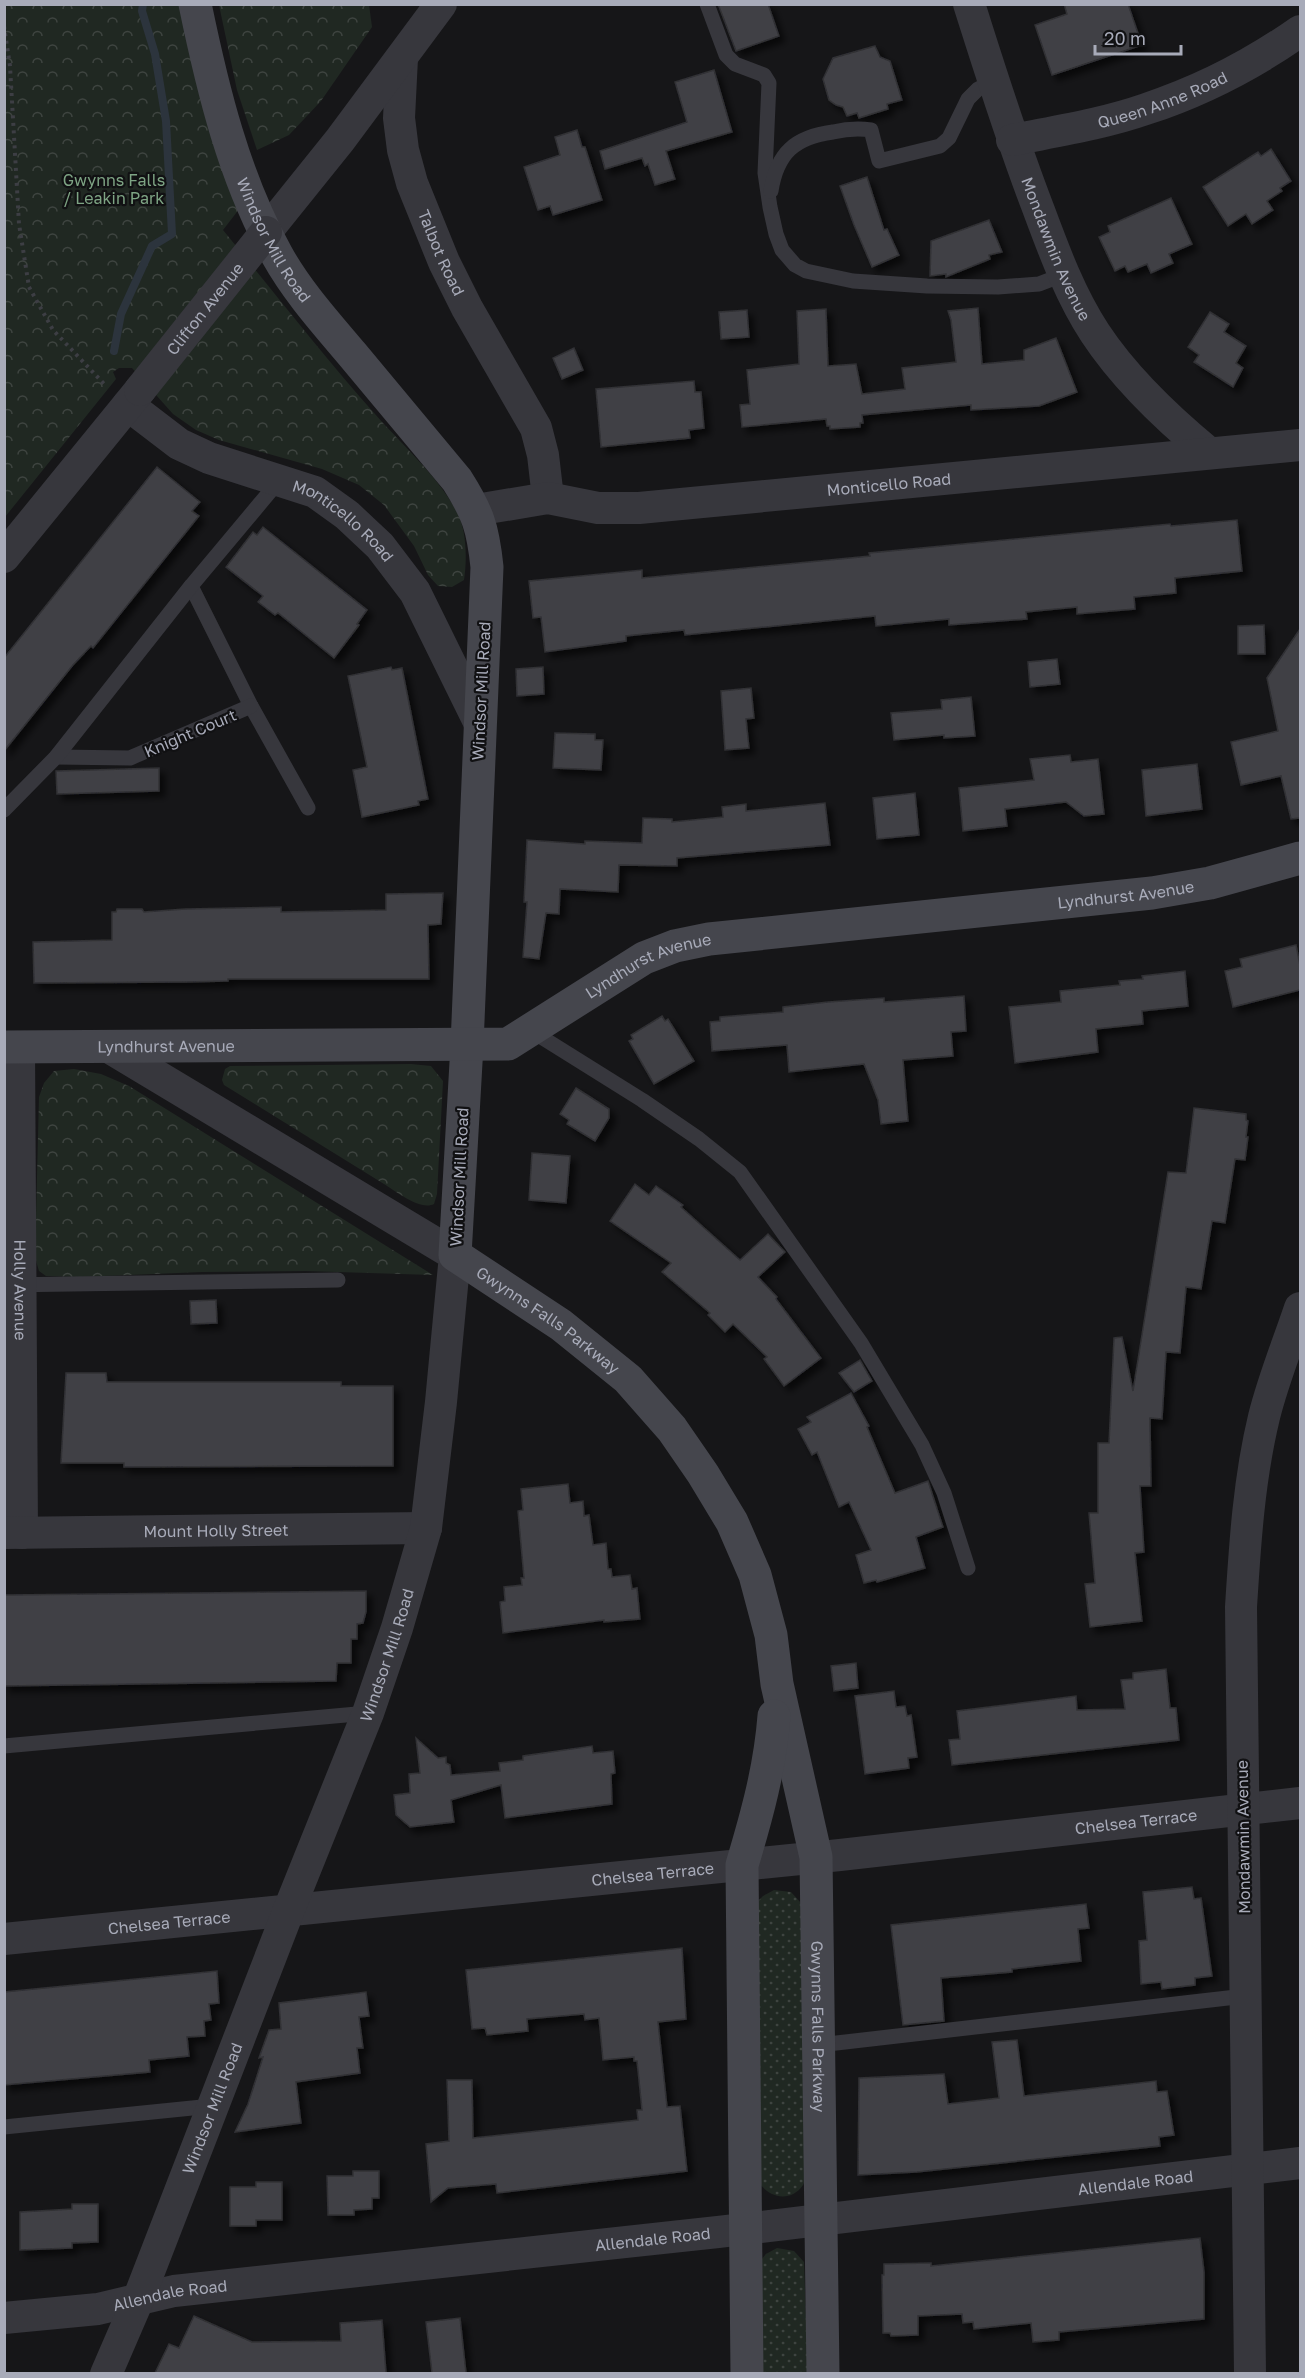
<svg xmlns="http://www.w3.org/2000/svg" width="1305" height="2378" viewBox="0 0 1305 2378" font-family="'Golos Text',sans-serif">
  <defs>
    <pattern id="grass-dots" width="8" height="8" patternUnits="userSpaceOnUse" patternTransform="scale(1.5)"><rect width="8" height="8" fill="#202822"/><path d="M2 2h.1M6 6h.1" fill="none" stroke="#3e4440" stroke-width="1.8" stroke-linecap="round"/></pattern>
    <pattern id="forest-crowns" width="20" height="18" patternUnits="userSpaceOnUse" patternTransform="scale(1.5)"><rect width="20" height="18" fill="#202822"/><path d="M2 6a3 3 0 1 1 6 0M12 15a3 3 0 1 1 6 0" fill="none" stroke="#3e4440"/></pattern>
    <filter id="shadow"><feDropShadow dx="5.5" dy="5.5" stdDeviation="3" flood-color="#0009"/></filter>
  </defs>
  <rect width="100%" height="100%" fill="#161618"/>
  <g fill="url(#grass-dots)">
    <path d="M774 1890 791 1892 801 1903 808 2171C806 2175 805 2182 803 2185 791 2203 768 2198 759 2182L758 1901 763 1896Z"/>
    <polygon points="777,2248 794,2251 804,2262 808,2373 760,2374 761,2260 766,2254"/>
  </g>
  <g fill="url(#forest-crowns)">
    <path d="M5 5H180L240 208 223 230C273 291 322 354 375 414 402 445 437 475 457 512 467 531 467 560 464 580L452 587 438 586 428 575 414 546 384 505 359 485 322 469 219 440 196 430 173 414 132 368H119L113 372 116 379 5 517Z"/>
    <polygon points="219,5 369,5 372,27 321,101 289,135 257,150 237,90"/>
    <path d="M411 1064 431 1066 443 1081 437 1194 434 1204C420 1211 396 1191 384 1184L224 1085 222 1080 225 1069 230 1066Z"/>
    <polygon points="74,1069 101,1074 129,1086 433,1275 306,1271 202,1272 80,1277 46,1276 39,1271 35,1257 39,1097 44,1083 54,1071"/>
  </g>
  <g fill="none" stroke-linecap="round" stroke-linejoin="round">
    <polyline stroke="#2c343d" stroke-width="8" points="114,351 121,314 152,246 172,234 166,121 155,54 142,11 143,4"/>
  </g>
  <g fill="#404045" stroke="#303034" stroke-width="1.5" filter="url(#shadow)">
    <polygon points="718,4 768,4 779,36 736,51"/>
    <polygon points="1064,4 1128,4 1142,45 1052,75 1035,25 1067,14"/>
    <polygon points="875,46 880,57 890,61 902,100 887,104 888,109 859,118 857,113 847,116 843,107 836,105 829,100 823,79 833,58"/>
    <polygon points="714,70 732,132 666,151 675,179 655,185 648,164 645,166 642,158 605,169 600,151 687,122 675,82"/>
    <polygon points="577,130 582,147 585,147 602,200 553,215 550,206 538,210 524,167 560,155 555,137"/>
    <polygon points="1271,149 1291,181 1280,188 1282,191 1267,201 1273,210 1252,224 1246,214 1228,226 1203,187 1258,152 1261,156"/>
    <polygon points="867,177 884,230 887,229 899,255 872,267 854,225 840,186"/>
    <polygon points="1171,198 1192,244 1169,254 1173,263 1151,273 1147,264 1128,272 1125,266 1115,271 1099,237 1110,232 1108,226"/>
    <polygon points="989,220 1002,252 989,255 990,259 946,277 946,274 930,276 931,241"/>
    <polygon points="978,308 982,364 1024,360 1024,350 1056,338 1077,392 1039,406 971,410 971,405 862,415 863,423 860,423 860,427 830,429 830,426 827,426 826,419 742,427 740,405 750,404 747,370 799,364 797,311 826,309 828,366 856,364 862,394 905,389 902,368 956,362 951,320 948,311"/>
    <polygon points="747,310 749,337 721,339 719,312"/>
    <polygon points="1210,312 1229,324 1224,332 1246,346 1236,363 1243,368 1233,387 1194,362 1199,355 1188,347"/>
    <polygon points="574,348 583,370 562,379 553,358"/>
    <polygon points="694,381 695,392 701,392 704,428 689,430 690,438 601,447 596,389"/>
    <polygon points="157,467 200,502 192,511 199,516 93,648 91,646 73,665 4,751 4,658"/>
    <polygon points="1237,520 1242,571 1175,578 1176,593 1134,597 1135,609 1077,614 1077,607 1026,612 1027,619 949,625 949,619 876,626 875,616 685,635 684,630 626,636 626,641 545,652 541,617 533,618 529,581 642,570 642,578 870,556 869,553 1170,524 1171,526"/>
    <polygon points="263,527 367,610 357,624 359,625 334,658 278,613 275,615 258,602 263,596 226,567 253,532 257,535"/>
    <polygon points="1264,625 1265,654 1238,654 1238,626"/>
    <polygon points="1300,629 1300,818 1291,819 1281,776 1241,785 1231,742 1278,731 1267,678"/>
    <polygon points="1057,659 1060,684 1030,687 1028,662"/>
    <polygon points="391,667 392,670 402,668 428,799 418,801 419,805 362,817 353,770 367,767 348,676"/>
    <polygon points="543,667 544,694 517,696 516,669"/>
    <polygon points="751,688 754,718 746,719 749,748 725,750 721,691"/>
    <polygon points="971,697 975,736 944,738 944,735 894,740 891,713 942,709 941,700"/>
    <polygon points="555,733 595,734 595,740 603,740 601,770 553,768"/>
    <polygon points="1070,755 1071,762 1098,759 1104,814 1084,816 1066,802 1005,809 1007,826 963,831 959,788 1034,780 1030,759"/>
    <polygon points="1197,764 1202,809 1146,816 1142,770"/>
    <polygon points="159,768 159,791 57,794 56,771"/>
    <polygon points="915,793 919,835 877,839 873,798"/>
    <polygon points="825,803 830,845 677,858 677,866 619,865 618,892 560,889 559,914 546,913 539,959 523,957 527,902 524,902 527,840 585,844 585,841 642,843 643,818 672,819 672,822 723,817 722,807 746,804 746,811"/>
    <polygon points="443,893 441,924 428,925 429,979 228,979 228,981 187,982 34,983 33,942 112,940 112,912 116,912 117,909 142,909 144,912 185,909 281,907 281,912 386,910 386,894"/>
    <polygon points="1296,945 1300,965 1300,990 1233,1007 1225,971 1242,967 1240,959"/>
    <polygon points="1185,971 1188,1006 1142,1011 1143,1024 1096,1029 1098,1052 1015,1063 1009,1007 1061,1002 1060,991 1120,985 1119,981 1143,979 1142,976"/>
    <polygon points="964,996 966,1031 951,1032 953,1056 903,1060 908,1121 881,1124 878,1100 864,1064 789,1072 787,1045 712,1051 710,1022 720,1021 720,1017 783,1012 783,1007 828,1002 884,998 884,1002"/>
    <polygon points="662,1016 665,1021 668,1019 694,1061 654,1084 629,1041 633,1039 631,1035"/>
    <polygon points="576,1088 609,1109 609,1118 595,1141 567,1124 569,1120 560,1114"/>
    <polygon points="1194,1108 1246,1114 1246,1120 1248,1121 1246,1137 1248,1137 1245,1160 1235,1159 1225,1223 1212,1221 1201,1289 1186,1287 1180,1353 1166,1352 1162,1419 1150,1418 1151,1486 1140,1486 1144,1552 1135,1553 1142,1621 1090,1627 1085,1584 1095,1583 1089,1513 1098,1513 1098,1443 1109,1443 1114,1338 1122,1337 1133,1391 1168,1172 1186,1173"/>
    <polygon points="532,1153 570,1156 566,1203 529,1200"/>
    <polygon points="635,1184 649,1195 656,1186 683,1205 681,1207 740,1260 768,1234 785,1252 758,1277 777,1297 776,1299 821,1358 784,1386 764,1359 767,1357 733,1324 725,1332 708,1315 710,1313 662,1272 671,1263 610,1221"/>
    <polygon points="216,1300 217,1323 191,1324 190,1301"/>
    <polygon points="860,1360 872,1381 854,1392 839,1373"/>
    <polygon points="66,1373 106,1373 107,1382 341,1382 341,1386 393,1386 393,1466 124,1467 124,1463 61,1463"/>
    <polygon points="851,1393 869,1426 867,1427 895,1493 928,1481 943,1527 916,1537 925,1568 877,1582 876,1580 864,1583 856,1555 871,1550 849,1502 839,1507 817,1452 812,1455 798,1429 811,1422 807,1417"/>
    <polygon points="568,1484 570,1503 583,1501 584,1516 589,1515 593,1545 606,1543 608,1569 611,1569 612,1577 630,1575 632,1589 637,1588 640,1619 604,1622 604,1620 503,1633 500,1602 505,1601 504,1587 522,1585 521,1578 524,1578 518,1511 523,1510 521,1489"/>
    <polygon points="366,1591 366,1612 363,1623 357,1624 357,1639 351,1639 351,1663 337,1663 336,1681 4,1686 4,1595"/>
    <polygon points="856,1663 858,1688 834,1691 831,1666"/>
    <polygon points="1166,1669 1170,1708 1176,1708 1179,1740 952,1765 949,1740 960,1739 957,1711 1076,1696 1077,1710 1125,1709 1121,1680 1133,1679 1133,1673"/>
    <polygon points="894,1691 896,1707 905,1706 907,1716 911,1715 917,1757 908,1758 909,1768 865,1774 855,1696"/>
    <polygon points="416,1738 438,1758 446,1757 446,1763 450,1765 451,1775 500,1771 499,1763 523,1760 523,1756 592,1746 593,1753 613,1751 615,1773 611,1774 612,1804 505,1818 501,1785 451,1800 454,1822 410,1827 396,1815 394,1795 410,1793 409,1774 420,1773"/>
    <polygon points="1192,1887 1194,1899 1201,1898 1212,1976 1195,1978 1195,1985 1162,1989 1161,1982 1141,1984 1139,1941 1147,1940 1143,1892"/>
    <polygon points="1086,1904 1089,1928 1078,1929 1081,1961 1012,1969 1012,1972 941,1978 944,2021 903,2025 891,1925"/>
    <polygon points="682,1948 686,2019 658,2022 667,2107 680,2106 687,2171 497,2193 496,2184 448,2188 431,2202 426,2144 449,2141 447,2080 472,2080 473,2138 638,2120 637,2110 642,2110 637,2061 634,2061 634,2057 603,2060 599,2018 585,2020 584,2014 527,2019 528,2031 487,2035 485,2028 472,2029 466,1970"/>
    <polygon points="217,1971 219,2003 209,2004 211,2020 204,2021 205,2036 187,2037 189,2056 149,2060 150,2072 4,2085 4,1992"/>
    <polygon points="366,1992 369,2016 359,2017 363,2048 357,2048 360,2073 296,2082 301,2123 235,2132 248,2104 263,2057 259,2058 269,2030 281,2029 279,2003"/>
    <polygon points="1017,2040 1024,2096 1156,2081 1157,2092 1167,2091 1174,2135 1159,2137 1160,2146 917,2172 858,2175 859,2078 944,2074 948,2104 999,2098 992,2042"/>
    <polygon points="353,2171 379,2171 379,2198 372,2198 372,2209 354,2210 354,2215 328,2215 327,2176 353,2176"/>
    <polygon points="256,2182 282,2182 282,2220 256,2220 256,2226 230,2226 230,2187 256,2187"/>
    <polygon points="72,2204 98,2204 98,2242 72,2243 72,2248 20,2250 20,2212 72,2209"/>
    <polygon points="1200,2238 1204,2272 1204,2319 1059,2332 1059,2340 1033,2342 1031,2323 974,2329 973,2322 963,2323 962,2314 918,2316 918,2335 891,2336 890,2333 883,2333 882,2275 884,2275 884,2264 931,2263 931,2266"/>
    <polygon points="194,2316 252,2342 341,2341 340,2323 382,2320 386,2373 155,2373 169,2344 179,2348"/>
    <polygon points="460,2318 466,2373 432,2373 426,2322"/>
  </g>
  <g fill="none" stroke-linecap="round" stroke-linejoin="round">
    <polyline stroke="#3d3e44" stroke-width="4" stroke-dasharray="3 4.5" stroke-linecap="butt" points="4,26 10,66 19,224 29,287 53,330 106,386"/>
    <g stroke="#37373d" stroke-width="15">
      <polyline points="707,4 726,55 735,64 764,75 769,83 765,173 770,207 776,234 782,250 795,265 806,271 853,281 927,286 998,287 1039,284 1065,274"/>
      <path d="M771 191C777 153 795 137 833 132 846 129 858 128 871 130L879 161 940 146 949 138 968 99 978 89 993 81"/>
      <polyline points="191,586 251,706 308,808"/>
      <polyline points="56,757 130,758 251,706"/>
      <polyline points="4,810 56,757 191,586 278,482"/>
      <polyline points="530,1030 642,1100 699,1139 740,1172 861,1343 922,1445 944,1493 968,1568"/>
      <polyline points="4,1285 338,1280"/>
      <polyline points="4,1746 368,1713"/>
      <polyline points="819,2045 1245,1996"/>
      <polyline points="4,2127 212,2106"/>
    </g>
    <g stroke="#37373d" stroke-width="32">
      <path id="s1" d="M969 4C991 73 1012 141 1038 208 1054 251 1070 295 1095 333 1124 377 1168 419 1208 452"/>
      <path id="s2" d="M402 58 399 118 403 150 412 183 444 262 467 308 536 428 543 455 548 498"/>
      <path id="s3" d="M1012 140C1057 131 1103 124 1146 109 1201 91 1253 64 1300 31"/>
      <polyline points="266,232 340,140 441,4"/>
      <path id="s4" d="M128 405 179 444 209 458 315 492 347 515 380 546 415 592 479 722"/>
      <path id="s5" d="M476 510 548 498 598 508H639L1300 445"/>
      <polyline points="4,557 140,390"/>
      <path id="s6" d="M19 1047 22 1533"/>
      <path id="s7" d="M4 1533 426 1528"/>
      <path id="s8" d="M4 1939 840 1855 1300 1803"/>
      <path id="s9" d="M4 2318 98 2309 174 2291 718 2232 1300 2163"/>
      <path id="s10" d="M106 2374 138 2300 288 1912 368 1713 397 1628 426 1528 441 1402 455 1255 107 1046"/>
      <path d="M1250 2374 1241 1607C1245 1543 1249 1479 1264 1417 1273 1380 1288 1344 1300 1308"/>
    </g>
    <g stroke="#45464d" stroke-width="33">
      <path id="s11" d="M195 4C213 91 234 177 277 255 297 291 325 322 352 354 387 396 422 438 457 480 478 513 483 528 487 567L467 1045 455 1255 561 1325 628 1379 672 1429 703 1474 732 1522 755 1575 771 1635 777 1684 816 1857 823 2374"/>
      <path id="s12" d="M4 1047 508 1044 644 958 675 946 709 939 1152 893 1210 883 1300 858"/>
      <path d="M747 2374 742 1865C757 1815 770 1768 774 1716"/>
    </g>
    <path stroke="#37373d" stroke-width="32" id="s13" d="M140 390 266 232"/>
  </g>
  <g text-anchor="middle" stroke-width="4.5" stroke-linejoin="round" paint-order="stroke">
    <g font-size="16" fill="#a8abb9" stroke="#111113">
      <text dy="6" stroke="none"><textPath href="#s3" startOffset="156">Queen Anne Road</textPath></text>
      <text dy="6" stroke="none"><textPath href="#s11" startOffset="250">Windsor Mill Road</textPath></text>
      <text dy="6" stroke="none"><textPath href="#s1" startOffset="260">Mondawmin Avenue</textPath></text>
      <text dy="6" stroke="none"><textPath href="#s2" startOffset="202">Talbot Road</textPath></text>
      <text dy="6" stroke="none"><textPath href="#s13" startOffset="104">Clifton Avenue</textPath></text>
      <text dy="6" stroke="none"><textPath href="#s5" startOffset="416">Monticello Road</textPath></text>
      <text dy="6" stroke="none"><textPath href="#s4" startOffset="248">Monticello Road</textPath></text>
      <text transform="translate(481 691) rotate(-87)" y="6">Windsor Mill Road</text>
      <text transform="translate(190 733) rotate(-23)" y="6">Knight Court</text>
      <text dy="6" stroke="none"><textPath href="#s12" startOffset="1152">Lyndhurst Avenue</textPath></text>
      <text dy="6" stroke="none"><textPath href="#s12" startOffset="666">Lyndhurst Avenue</textPath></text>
      <text dy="6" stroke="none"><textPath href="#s12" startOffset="162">Lyndhurst Avenue</textPath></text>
      <text transform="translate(459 1177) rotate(-87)" y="6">Windsor Mill Road</text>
      <text dy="6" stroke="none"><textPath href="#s6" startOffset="243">Holly Avenue</textPath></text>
      <text dy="6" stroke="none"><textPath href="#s11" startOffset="1449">Gwynns Falls Parkway</textPath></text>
      <text dy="6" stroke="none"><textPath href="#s7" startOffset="212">Mount Holly Street</textPath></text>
      <text dy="6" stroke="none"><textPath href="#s10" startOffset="772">Windsor Mill Road</textPath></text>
      <text dy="6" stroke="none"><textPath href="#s8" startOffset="1138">Chelsea Terrace</textPath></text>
      <text transform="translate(1243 1837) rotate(-91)" y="6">Mondawmin Avenue</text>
      <text dy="6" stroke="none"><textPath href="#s8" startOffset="652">Chelsea Terrace</textPath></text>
      <text dy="6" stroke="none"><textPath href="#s8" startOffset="166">Chelsea Terrace</textPath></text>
      <text dy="6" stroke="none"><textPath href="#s11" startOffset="2242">Gwynns Falls Parkway</textPath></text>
      <text dy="6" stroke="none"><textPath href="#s10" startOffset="286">Windsor Mill Road</textPath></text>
      <text dy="6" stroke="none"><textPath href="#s9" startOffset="1140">Allendale Road</textPath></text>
      <text dy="6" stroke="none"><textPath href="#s9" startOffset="654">Allendale Road</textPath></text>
      <text dy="6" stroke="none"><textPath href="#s9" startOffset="168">Allendale Road</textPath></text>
    </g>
    <g font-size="16" fill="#7ea484" stroke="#111113">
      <text x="114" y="186">Gwynns Falls<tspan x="114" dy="18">/ Leakin Park</tspan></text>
    </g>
  </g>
  <rect width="1305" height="2378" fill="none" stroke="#a8abb9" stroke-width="12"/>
  <path d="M1095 45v9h86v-9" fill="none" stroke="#a8abb9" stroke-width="3"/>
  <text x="1104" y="45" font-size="18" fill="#a8abb9" stroke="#111113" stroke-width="4.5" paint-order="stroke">20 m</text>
</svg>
